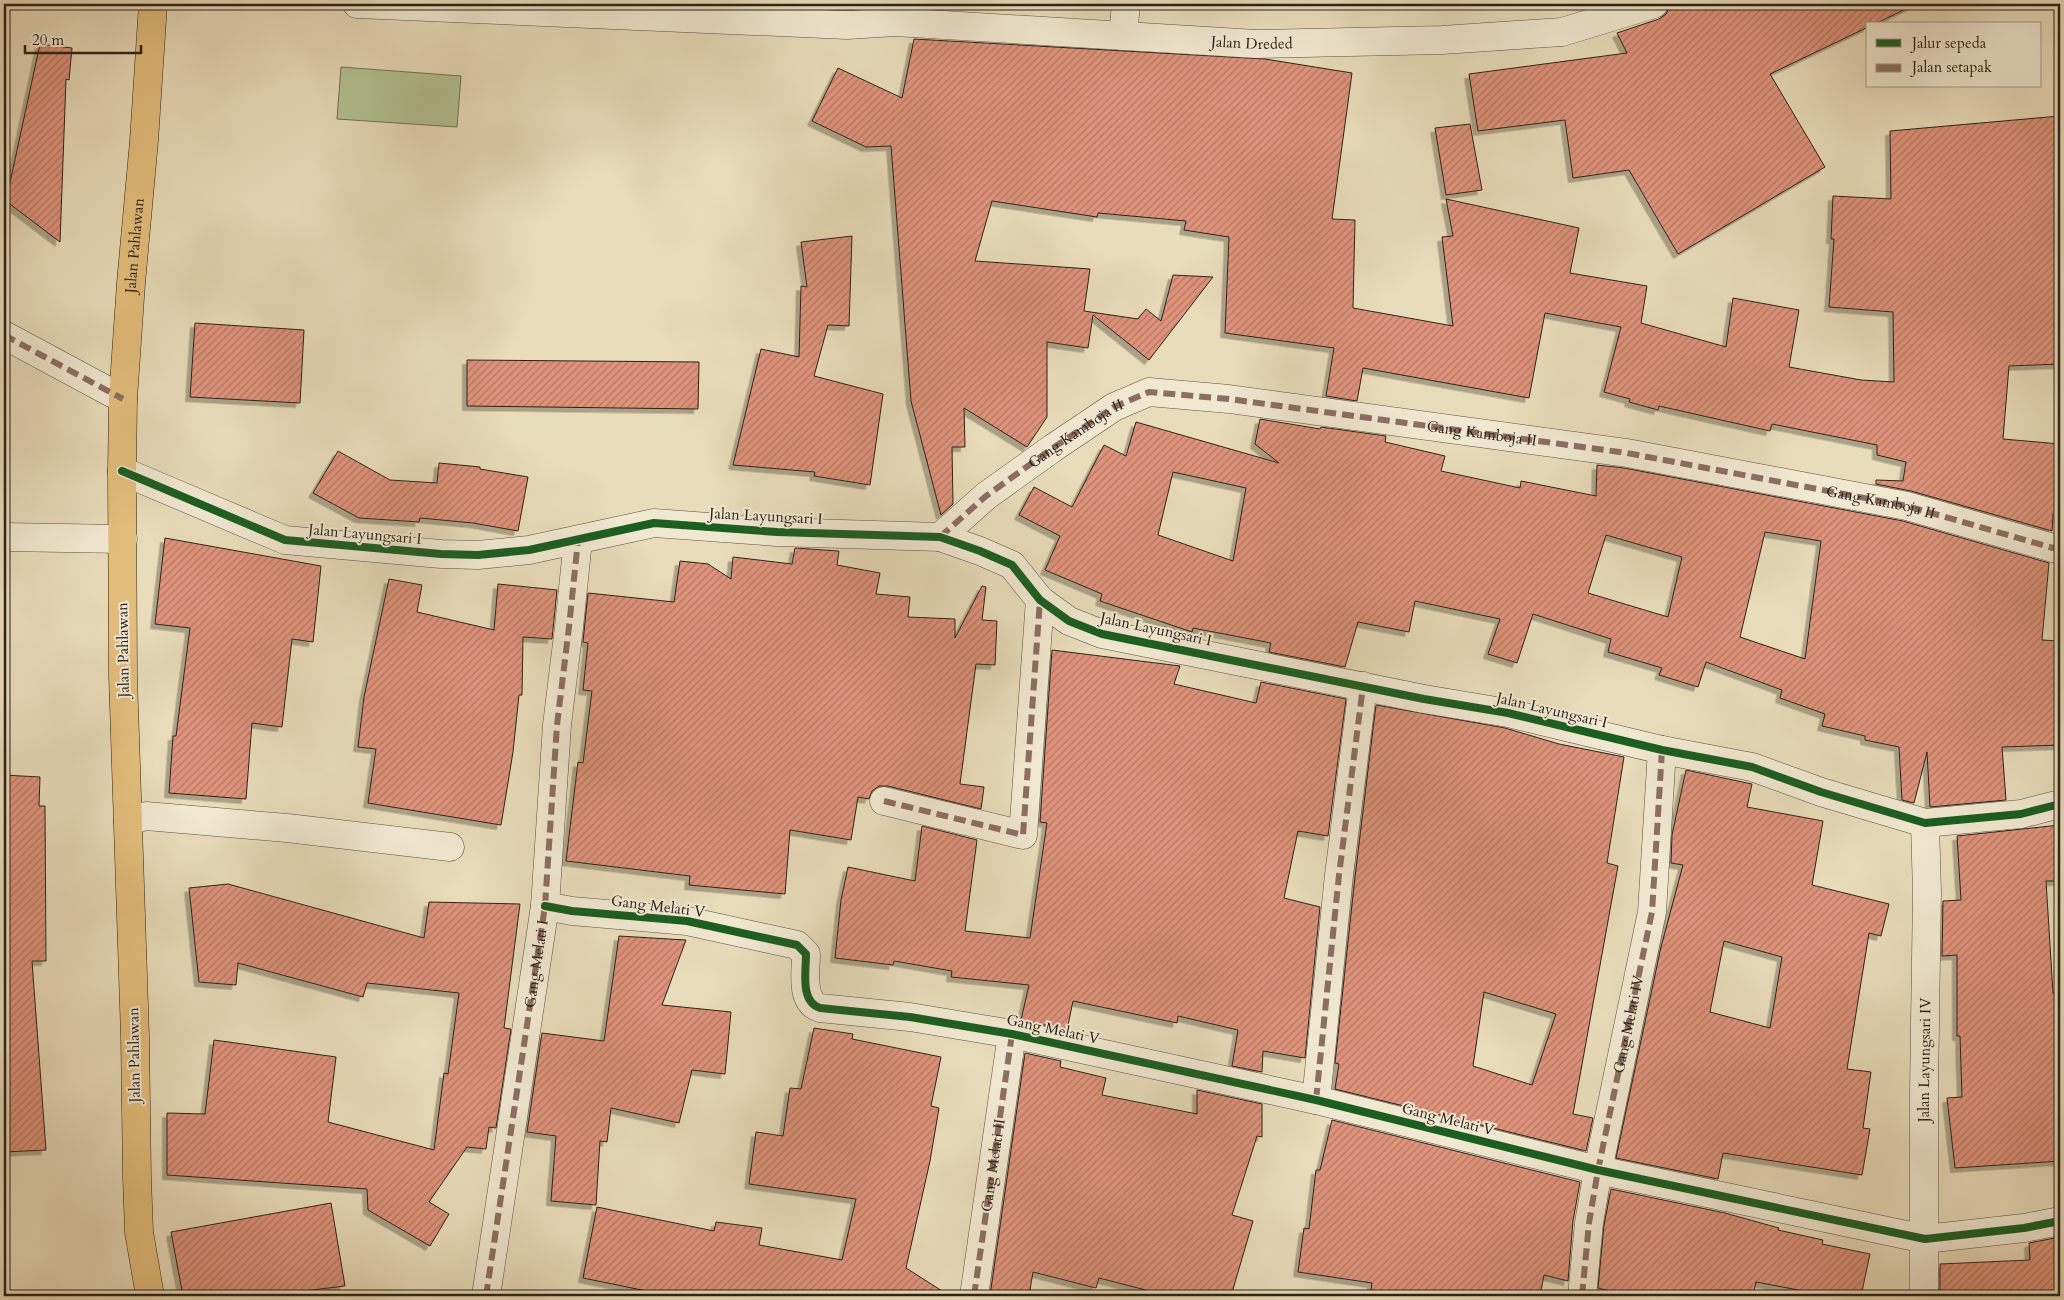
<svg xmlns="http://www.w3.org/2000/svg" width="2064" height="1300" viewBox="0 0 2064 1300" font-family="Cardo,serif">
  <defs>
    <pattern id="building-hatch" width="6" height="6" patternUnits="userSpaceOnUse" patternTransform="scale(1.25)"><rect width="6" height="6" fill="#df937b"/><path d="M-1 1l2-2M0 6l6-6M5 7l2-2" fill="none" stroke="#b57864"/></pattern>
    <filter id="shadow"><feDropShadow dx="-4.5" dy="4.5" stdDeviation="0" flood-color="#0004"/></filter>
  </defs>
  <rect width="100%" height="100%" fill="#e9dcba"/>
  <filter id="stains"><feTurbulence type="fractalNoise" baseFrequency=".004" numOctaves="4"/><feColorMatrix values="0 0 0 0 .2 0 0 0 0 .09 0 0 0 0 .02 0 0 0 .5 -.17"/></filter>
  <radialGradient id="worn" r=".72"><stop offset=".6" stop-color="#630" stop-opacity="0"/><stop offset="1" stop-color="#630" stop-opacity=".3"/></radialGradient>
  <polygon fill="#b3c192" stroke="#707256" points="341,67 461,76 457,127 337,119"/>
  <g fill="url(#building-hatch)" stroke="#2c221b" fill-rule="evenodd" filter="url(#shadow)">
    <polygon points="1677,4 1916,4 1875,24 1868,24 1868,27 1770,74 1825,167 1678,254 1629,170 1573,178 1565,120 1478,131 1469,74 1627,53 1617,33 1659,19 1666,14 1669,8"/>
    <polygon points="914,39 1265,59 1352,73 1332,219 1355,220 1353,308 1453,326 1442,237 1453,236 1446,199 1579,228 1570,273 1647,286 1641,323 1726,347 1733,298 1799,310 1789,367 1861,380 1894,382 1893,312 1829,307 1834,239 1831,239 1833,196 1891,199 1890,131 2060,116 2060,169 2056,170 2060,240 2060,364 2009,366 2003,439 2060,444 2060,514 2053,514 2052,531 1911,491 1876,484 1876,480 1903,481 1906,462 1877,455 1877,445 1772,424 1770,431 1659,406 1658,410 1629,402 1630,399 1604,392 1621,327 1545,313 1529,398 1363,368 1357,401 1326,396 1334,348 1225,333 1229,237 1184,230 1186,221 1098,213 1097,217 992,201 975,261 1090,269 1084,311 1138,319 1146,309 1161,321 1173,275 1213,277 1149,360 1093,315 1088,348 1047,342 1047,417 1027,447 964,408 965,447 952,447 953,504 941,515 911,401 891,146 866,147 812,121 838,68 902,98"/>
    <polygon points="40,44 72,48 69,80 66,79 60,242 6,201"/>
    <polygon points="1470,124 1482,190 1446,195 1435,128"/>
    <polygon points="852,236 849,326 828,325 814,376 883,394 870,485 814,476 815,472 733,465 761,349 799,357 801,286 807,287 801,242"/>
    <polygon points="195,323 304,330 300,403 190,397"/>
    <polygon points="467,360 699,362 698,409 467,406"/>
    <path d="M1260 419 1320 429 1321 427 1386 436 1385 442 1445 456 1441 471 1520 488 1521 481 1596 496 1597 465 1624 468 1903 521 2049 563 2042 640 2060 641V745L2002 747 2006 800 1930 807 1927 752 1914 803 1902 800 1899 747 1865 740V736L1822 726 1825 714 1780 698 1782 690 1706 662 1698 687 1659 675 1662 668 1608 652 1611 639 1533 614 1517 663 1488 654 1500 619 1415 601 1409 632 1358 622 1345 667 1269 652 1271 643 1193 628 1192 632 1100 601 1102 594 1045 570 1060 536 1019 515 1034 487 1072 507 1104 445 1126 456 1136 422 1279 463 1255 444ZM1173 472 1246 488 1233 561 1158 535ZM1765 532 1821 541 1805 659 1740 637ZM1606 535 1682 557 1668 617 1588 593Z"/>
    <polygon points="338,451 390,480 437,483 439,463 480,467 480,469 528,477 518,531 473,523 420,518 419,522 359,518 313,493"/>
    <polygon points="165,538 321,566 313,642 292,639 282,727 252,723 246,799 169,793 173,736 176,736 190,628 155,624"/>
    <polygon points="795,548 839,551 837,565 880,573 876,594 910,597 908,617 955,619 955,638 982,586 986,587 982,620 997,621 995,665 976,664 960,784 984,787 981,809 888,786 879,786 872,791 869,799 858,797 851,840 790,830 785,894 689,885 690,876 566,861 578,762 583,763 592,691 583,690 588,643 583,642 588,593 674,602 680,561 708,564 731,579 733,557 792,564"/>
    <polygon points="389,579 422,585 417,612 494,630 498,584 557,590 552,639 523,637 522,695 519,695 513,752 501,825 368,803 376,749 358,747 364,697"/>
    <polygon points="1052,650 1180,666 1174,684 1256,703 1261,682 1346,699 1328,836 1298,831 1284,898 1320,907 1305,1058 1263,1051 1262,1072 1232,1066 1238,1030 1178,1016 1177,1023 1073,1001 1067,1030 1021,1020 1029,985 951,977 952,971 894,961 893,965 835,958 841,900 848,867 915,881 922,826 977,840 965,931 1030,938 1047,823 1040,822"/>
    <path d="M1376 705 1505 728 1559 744 1624 757 1607 863 1618 866 1573 1114 1593 1118 1586 1151 1335 1089 1339 1064 1335 1063 1355 877ZM1484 992 1556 1014 1532 1085 1473 1066Z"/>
    <path d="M1686 770 1752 784 1747 807 1823 821 1812 885 1889 904 1881 936 1869 933 1847 1069 1871 1072 1863 1128 1870 1129 1862 1175 1723 1153 1718 1179 1616 1158 1661 947 1683 865 1671 863 1672 835ZM1724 941 1782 957 1770 1028 1710 1012Z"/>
    <polygon points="4,775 40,777 39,806 45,806 46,961 32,961 46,1150 4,1152"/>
    <polygon points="2060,825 2060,881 2046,881 2053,993 2060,992 2060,1161 1955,1168 1947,1098 1962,1097 1960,1036 1957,1036 1957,955 1942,956 1943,901 1961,900 1957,836"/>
    <polygon points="228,884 424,938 429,902 520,904 504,1028 511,1029 496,1128 489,1127 486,1149 467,1147 429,1202 449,1214 430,1246 368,1210 367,1189 167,1175 167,1113 205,1114 214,1040 336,1057 328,1122 434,1150 444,1073 448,1074 459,993 367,983 363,997 238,963 236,985 199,982 189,888"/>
    <polygon points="619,936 686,940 662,1005 731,1012 725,1074 692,1070 679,1123 611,1108 607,1142 600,1141 596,1205 551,1201 556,1136 527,1132 542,1033 604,1041"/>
    <polygon points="814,1028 853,1034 852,1039 941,1057 931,1106 939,1108 930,1161 906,1268 950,1296 671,1296 583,1278 597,1207 714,1231 716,1222 762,1228 759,1245 842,1260 856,1199 749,1184 756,1132 783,1136 790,1088 801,1089"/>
    <polygon points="1025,1053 1061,1061 1060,1067 1106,1078 1102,1095 1197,1114 1197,1090 1262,1104 1262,1137 1257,1136 1232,1215 1253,1221 1231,1296 1169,1296 1099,1278 1096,1288 1033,1272 1029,1296 990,1296"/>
    <polygon points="1332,1120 1580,1182 1573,1221 1568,1281 1544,1275 1540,1296 1370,1296 1372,1283 1298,1272 1304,1228 1309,1229 1316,1170 1320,1170"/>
    <polygon points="1611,1189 1725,1213 1779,1228 1778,1230 1823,1240 1822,1244 1870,1254 1861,1296 1830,1296 1756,1282 1753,1296 1630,1296 1598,1288 1604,1225"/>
    <polygon points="331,1203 345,1286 262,1296 183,1296 171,1232"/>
    <polygon points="2060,1237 2060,1296 1940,1296 1940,1264 2030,1260 2029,1243"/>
  </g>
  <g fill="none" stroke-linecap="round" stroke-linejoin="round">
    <g stroke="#5b5043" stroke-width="29">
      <g id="minor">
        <path id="s1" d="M357 4 847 25 895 22 1256 44 1442 40 1562 32 1654 4"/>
        <polyline points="1123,36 1126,4"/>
        <polyline points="4,335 123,399"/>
        <polyline points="122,471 285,540 441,554 478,555 529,550 654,523 777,532 940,537 980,551 1012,565 1040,600 1069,621 1102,634 1424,699 1508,713 1662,750 1752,767 1821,792 1925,823 2021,814 2060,804"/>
        <polyline points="4,537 123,539"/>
        <polyline points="940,537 986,496 1053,448 1114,407 1149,392 1229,399 1627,453 1907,506 2060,550"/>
        <polyline points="884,801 1023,835 1040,600"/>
        <polyline points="128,821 146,816 287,828 450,847"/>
        <path d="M545 906 572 911 687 921 797 945 806 954C806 971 800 1002 820 1008L910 1017 1012 1034 1316 1100 1598 1170 1925 1239 2024 1228 2060 1221"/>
        <polyline points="1316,1100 1339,875 1363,686"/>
        <path id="s2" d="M486 1296 545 906 557 725 569 627 578 540"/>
        <polyline points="974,1296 1012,1034"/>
        <path id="s3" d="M1582 1296 1589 1223 1598 1170 1652 912 1662 750"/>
        <path id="s4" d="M1924 1296V1089L1927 893 1925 823"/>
      </g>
    </g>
    <g stroke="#2c221b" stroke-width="29">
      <g id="major">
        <path id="s5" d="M150 1296 139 1232 137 1178 135 1036 123 676 122 471 123 399 131 283 144 141 153 4"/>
      </g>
    </g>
    <use href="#minor" stroke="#f1e8d2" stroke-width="28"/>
    <use href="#major" stroke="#e4be7d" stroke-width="28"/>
    <g stroke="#8d6e63" stroke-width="6" stroke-dasharray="12 6" stroke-linecap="butt">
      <polyline points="4,335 123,399"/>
      <path id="s6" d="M940 537 986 496 1053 448 1114 407 1149 392 1229 399 1627 453 1907 506 2060 550"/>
      <polyline points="884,801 1023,835 1040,600"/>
      <polyline points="1316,1100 1339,875 1363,686"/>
      <polyline points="486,1296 545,906 557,725 569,627 578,540"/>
      <path id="s7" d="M974 1296 1012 1034"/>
      <polyline points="1582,1296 1589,1223 1598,1170 1652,912 1662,750"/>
    </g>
    <g stroke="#f1e8d2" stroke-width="11">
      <g id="cycleway">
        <polyline points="122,471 285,540 441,554 478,555 529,550 654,523 777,532 940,537 980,551 1012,565 1040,600 1069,621 1102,634 1424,699 1508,713 1662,750 1752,767 1821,792 1925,823 2021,814 2060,804"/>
        <path d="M545 906 572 911 687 921 797 945 806 954C806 971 800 1002 820 1008L910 1017 1012 1034 1316 1100 1598 1170 1925 1239 2024 1228 2060 1221"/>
      </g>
    </g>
    <use href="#cycleway" stroke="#1b5e20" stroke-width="8"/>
  </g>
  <g text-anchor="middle" stroke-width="4" stroke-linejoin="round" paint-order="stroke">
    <g font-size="15" fill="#2c221b" stroke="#f1e8d2">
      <text dy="5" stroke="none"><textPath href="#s1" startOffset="896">Jalan Dreded</textPath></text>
      <text dy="5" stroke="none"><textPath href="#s5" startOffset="1052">Jalan Pahlawan</textPath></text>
      <text dy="5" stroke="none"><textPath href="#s6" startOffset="591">Gang Kamboja II</textPath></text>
      <text dy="5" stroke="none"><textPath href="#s6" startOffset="171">Gang Kamboja II</textPath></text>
      <text dy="5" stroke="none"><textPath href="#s6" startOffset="996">Gang Kamboja II</textPath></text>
      <text transform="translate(766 516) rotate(3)" y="5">Jalan Layungsari I</text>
      <text transform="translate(365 534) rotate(5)" y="5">Jalan Layungsari I</text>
      <text transform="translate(1156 629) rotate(12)" y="5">Jalan Layungsari I</text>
      <text transform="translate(123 650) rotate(-91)" y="5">Jalan Pahlawan</text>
      <text transform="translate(1552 710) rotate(13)" y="5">Jalan Layungsari I</text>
      <text transform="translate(658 906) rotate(7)" y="5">Gang Melati V</text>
      <text dy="5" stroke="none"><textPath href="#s2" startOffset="336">Gang Melati I</textPath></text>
      <text dy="5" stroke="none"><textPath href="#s3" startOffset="276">Gang Melati IV</textPath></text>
      <text transform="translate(1053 1029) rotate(12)" y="5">Gang Melati V</text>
      <text transform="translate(134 1055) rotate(-91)" y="5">Jalan Pahlawan</text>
      <text dy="5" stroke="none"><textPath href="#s4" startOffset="236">Jalan Layungsari IV</textPath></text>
      <text transform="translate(1448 1119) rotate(14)" y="5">Gang Melati V</text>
      <text dy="5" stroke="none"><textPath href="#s7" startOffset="132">Gang Melati II</textPath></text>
    </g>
  </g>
  <rect width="2064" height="1300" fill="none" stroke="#e9dcba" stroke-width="20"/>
  <rect x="5" y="5" width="2054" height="1290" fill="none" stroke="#2c221b" stroke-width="2.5"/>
  <rect x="10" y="10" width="2044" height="1280" fill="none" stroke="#2c221b"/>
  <rect x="1866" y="22" width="175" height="65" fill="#f1e8d2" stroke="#a29989"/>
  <rect x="1876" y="39" width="25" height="8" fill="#1b5e20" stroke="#a29989"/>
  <text x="1912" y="48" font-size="15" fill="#2c221b">Jalur sepeda</text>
  <rect x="1876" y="64" width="25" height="8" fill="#8d6e63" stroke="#a29989"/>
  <text x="1912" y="72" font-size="15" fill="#2c221b">Jalan setapak</text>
  <path d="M25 45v8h116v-8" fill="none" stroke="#2c221b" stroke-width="2.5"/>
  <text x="32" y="45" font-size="15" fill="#2c221b" stroke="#f1e8d2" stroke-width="4" paint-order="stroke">20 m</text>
  <rect width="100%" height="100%" filter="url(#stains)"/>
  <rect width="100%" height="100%" fill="url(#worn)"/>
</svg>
